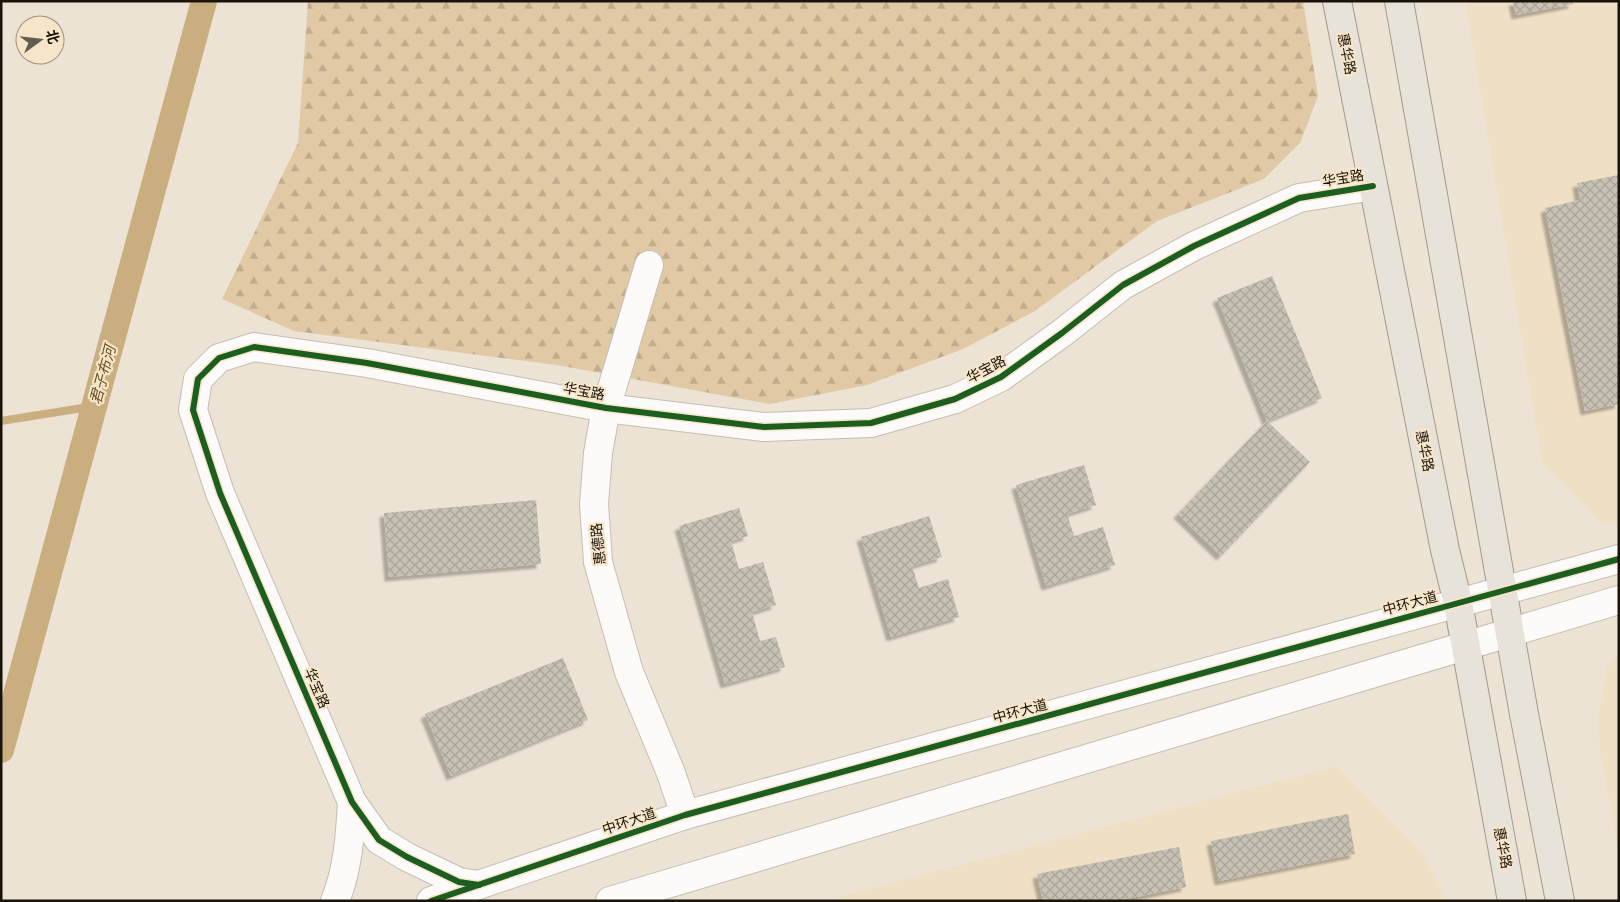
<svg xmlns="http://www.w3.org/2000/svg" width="1620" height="902" viewBox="0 0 1620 902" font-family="Signika,'Noto Sans SC',sans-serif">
  <defs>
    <pattern id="forest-firs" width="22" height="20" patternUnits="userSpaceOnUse" patternTransform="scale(1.25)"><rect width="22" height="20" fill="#e0c9a4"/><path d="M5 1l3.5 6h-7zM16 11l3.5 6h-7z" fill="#c0ac8c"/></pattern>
    <pattern id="building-cross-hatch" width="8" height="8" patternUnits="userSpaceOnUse" patternTransform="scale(1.25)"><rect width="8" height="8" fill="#c7c0b4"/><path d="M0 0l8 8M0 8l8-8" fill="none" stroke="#aaa499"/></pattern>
    <filter id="shadow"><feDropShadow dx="-4.5" dy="4.5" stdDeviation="1" flood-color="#0004"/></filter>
  </defs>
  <rect width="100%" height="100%" fill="#ece3d4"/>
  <g fill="#efdfc5">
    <polygon points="1465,1 1619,1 1619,525 1601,523 1542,462"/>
    <polygon points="1619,653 1619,852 1600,751 1598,717 1607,667"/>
    <polygon points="1337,766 1422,852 1448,901 824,901"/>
  </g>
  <polygon fill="url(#forest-firs)" points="308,1 1303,1 1318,96 1300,143 1264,179 1157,221 1035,311 963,349 867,385 770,404 557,365 294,331 222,299 298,143"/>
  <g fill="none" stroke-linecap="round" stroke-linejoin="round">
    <polyline stroke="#caae7f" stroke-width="8" points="1,421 95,406"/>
    <polyline stroke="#caae7f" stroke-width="26" points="1,750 204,1"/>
  </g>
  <g fill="url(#building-cross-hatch)" filter="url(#shadow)">
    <polygon points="1513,1 1572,1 1573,4 1516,15"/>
    <polygon points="1619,175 1619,404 1585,411 1545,208 1580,200 1577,183"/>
    <polygon points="1272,276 1322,398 1267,421 1310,462 1221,556 1178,514 1267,421 1217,298"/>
    <polygon points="1084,465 1096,505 1067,514 1074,536 1103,527 1115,565 1046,586 1016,485"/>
    <polygon points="536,500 541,564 389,577 384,513"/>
    <polygon points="739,508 748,536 731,541 739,569 763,562 776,605 752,612 760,641 776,637 785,667 725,684 679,526"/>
    <polygon points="929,516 942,557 912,566 919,588 948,579 959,617 891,637 861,537"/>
    <polygon points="563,658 588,720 451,776 425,714"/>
    <polygon points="1348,814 1355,854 1219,881 1211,841"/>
    <polygon points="1179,847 1186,887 1116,901 1043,901 1037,874"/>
  </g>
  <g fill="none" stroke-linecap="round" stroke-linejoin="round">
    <g stroke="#c5beb2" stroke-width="30">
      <g id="minor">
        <polyline points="649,265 606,408 598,453 594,504 598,562 629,672 671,773 685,815"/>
        <polyline points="479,885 459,882 407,857 379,840 352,802 220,493 193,410 198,379 219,358 254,347 367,363 606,408 764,427 871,423 955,399 1001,377 1062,333 1123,285 1194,246 1299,198 1373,186"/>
        <path d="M335 901C348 869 350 836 352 802"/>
        <polyline points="431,901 685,815 1619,559"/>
        <polyline points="610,901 1619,600"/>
      </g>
    </g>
    <g stroke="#a39988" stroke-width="30">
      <g id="major">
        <polyline points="1337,1 1445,550 1458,603 1512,901"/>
        <polyline points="1399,1 1524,714 1560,901"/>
      </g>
    </g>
    <use href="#minor" stroke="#fcfbf9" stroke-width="28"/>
    <use href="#major" stroke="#e7e2da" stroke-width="28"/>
    <g stroke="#f7e5c9" stroke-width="9">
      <g id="cycleway">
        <polyline points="479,885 459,882 407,857 379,840 352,802 220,493 193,410 198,379 219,358 254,347 367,363 606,408 764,427 871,423 955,399 1001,377 1062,333 1123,285 1194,246 1299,198 1373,186"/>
        <polyline points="431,901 685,815 1619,559"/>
      </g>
    </g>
    <use href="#cycleway" stroke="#1b5e20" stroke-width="6"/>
  </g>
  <g text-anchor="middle" stroke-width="4.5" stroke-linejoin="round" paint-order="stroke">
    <g font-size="14" fill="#191309" stroke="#f7e5c9">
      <text transform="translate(1347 54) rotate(79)" y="5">惠华路</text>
      <text transform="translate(1343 178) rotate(-9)" y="5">华宝路</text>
      <text transform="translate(986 369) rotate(-28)" y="5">华宝路</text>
      <text transform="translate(584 391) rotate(10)" y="5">华宝路</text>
      <text transform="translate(1425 451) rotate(79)" y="5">惠华路</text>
      <text transform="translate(598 544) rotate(-96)" y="5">惠德路</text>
      <text transform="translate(1410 603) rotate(-15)" y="5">中环大道</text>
      <text transform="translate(317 688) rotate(67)" y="5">华宝路</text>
      <text transform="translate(1020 711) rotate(-15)" y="5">中环大道</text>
      <text transform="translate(629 821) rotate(-19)" y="5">中环大道</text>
      <text transform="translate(1503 848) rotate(79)" y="5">惠华路</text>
    </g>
    <g font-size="15" font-style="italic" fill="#6a5021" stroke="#f7e5c9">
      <text transform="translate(103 375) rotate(-75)" y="5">君子布河</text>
    </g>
  </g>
  <rect width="1620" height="902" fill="none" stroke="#191309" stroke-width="5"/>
  <g transform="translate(40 40) rotate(75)"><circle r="24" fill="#f7e5c9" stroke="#9e917c"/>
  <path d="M0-4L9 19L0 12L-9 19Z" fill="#635c50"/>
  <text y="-8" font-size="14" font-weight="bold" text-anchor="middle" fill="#191309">北</text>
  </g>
</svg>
